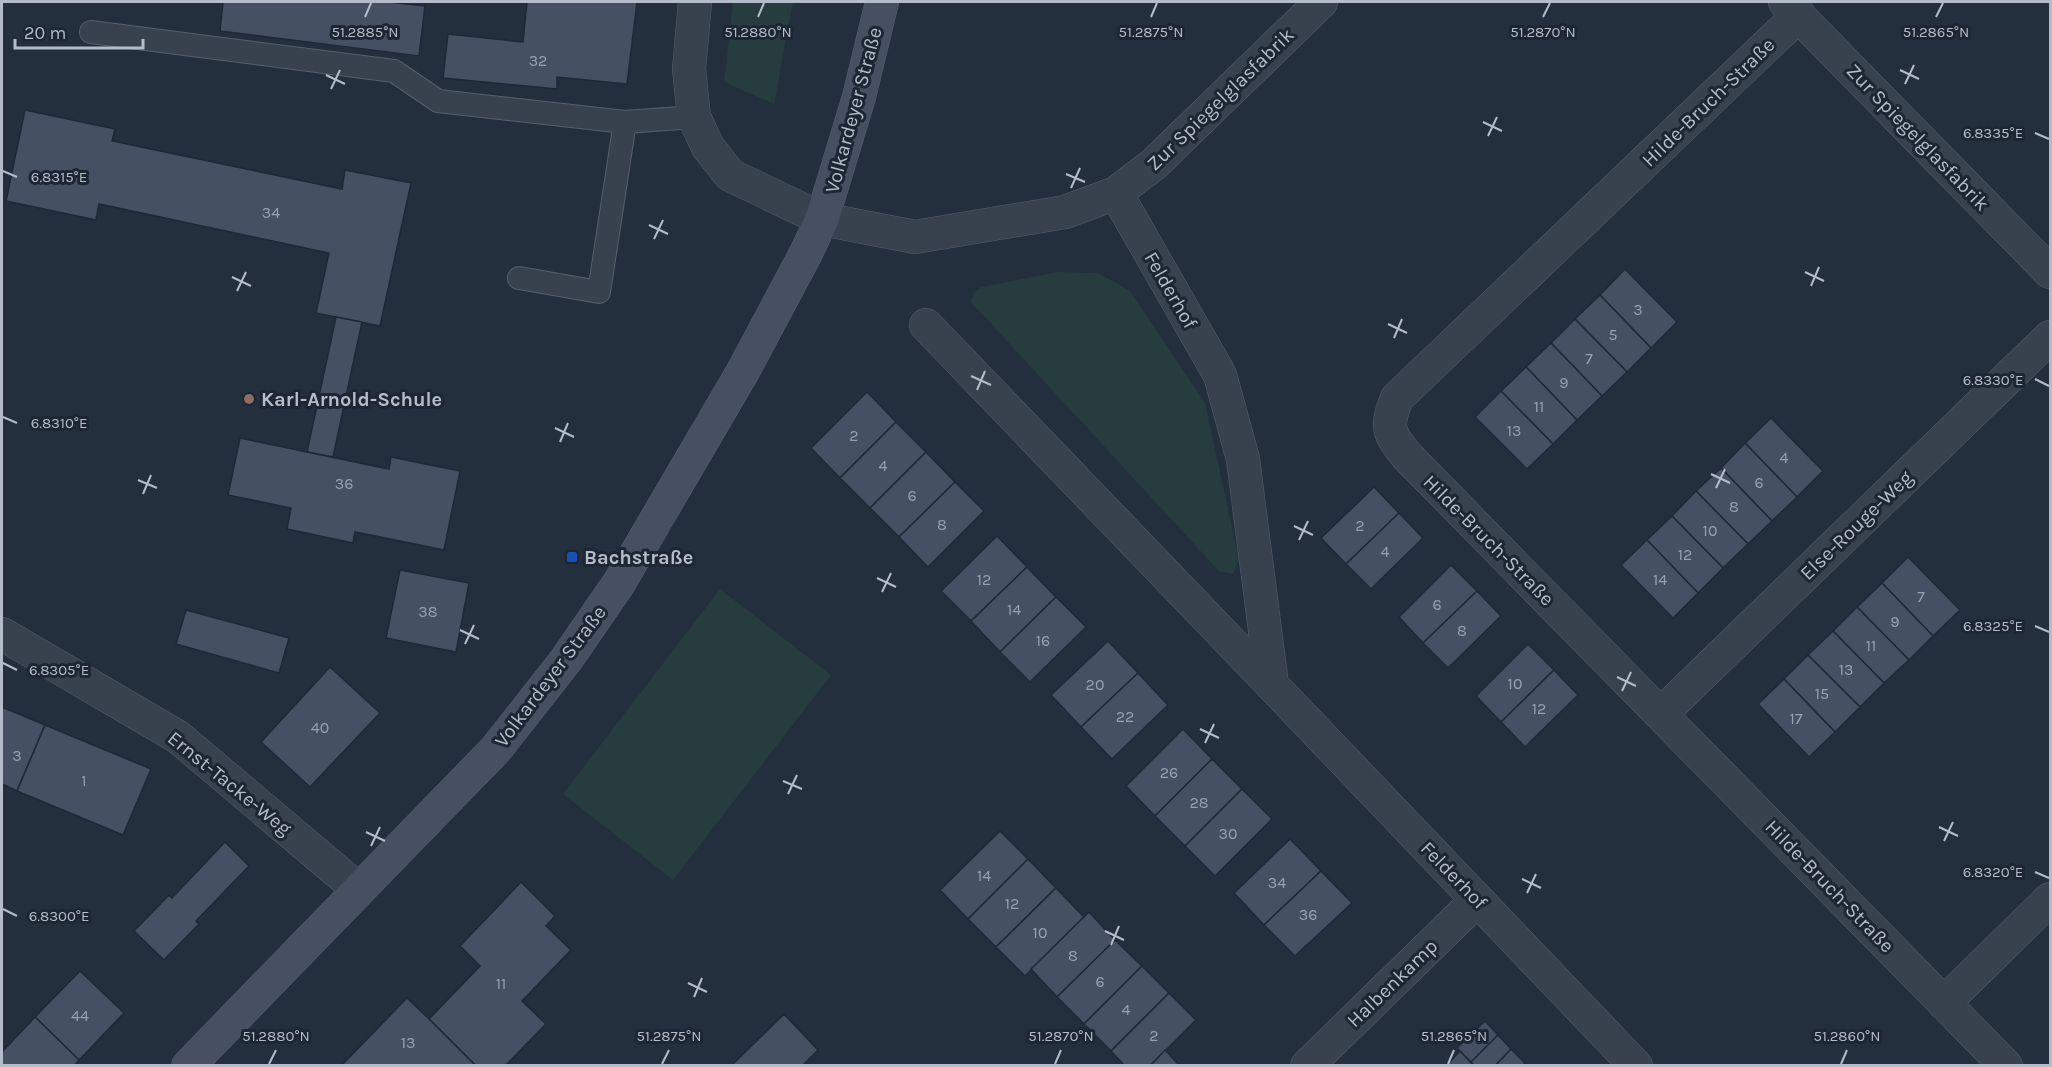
<svg xmlns="http://www.w3.org/2000/svg" width="2052" height="1067" viewBox="0 0 2052 1067" font-family="Karla,sans-serif">
  <rect width="100%" height="100%" fill="#242f3e"/>
  <g fill="#263c3f">
    <polygon points="733,2 793,2 774,104 724,82"/>
    <polygon points="1057,272 1098,273 1130,291 1205,403 1239,560 1233,574 1219,571 971,302 974,292 982,287"/>
    <polygon points="720,589 831,675 673,880 563,794"/>
  </g>
  <g fill="#455162" stroke="#1f2835" stroke-width="1.5">
    <polygon points="223,2 389,2 425,6 419,56 220,31"/>
    <polygon points="527,2 637,2 627,84 557,77 557,89 443,78 448,34 523,42"/>
    <polygon points="25,110 115,129 112,141 342,189 345,170 411,183 380,326 316,313 329,253 99,204 96,220 6,201"/>
    <polygon points="1625,269 1677,322 1651,348 1600,295"/>
    <polygon points="1600,295 1651,348 1627,372 1575,319"/>
    <polygon points="336,317 362,322 333,457 307,452"/>
    <polygon points="1575,319 1627,372 1602,396 1551,343"/>
    <polygon points="1551,343 1602,396 1577,420 1526,367"/>
    <polygon points="1526,367 1577,420 1553,444 1501,391"/>
    <polygon points="1501,391 1553,444 1527,469 1475,417"/>
    <polygon points="867,392 896,422 840,478 811,448"/>
    <polygon points="1771,418 1823,471 1797,497 1745,443"/>
    <polygon points="896,422 926,452 870,508 840,478"/>
    <polygon points="240,438 389,469 391,457 460,471 444,550 355,532 353,543 287,529 291,508 228,495"/>
    <polygon points="1745,443 1797,497 1772,521 1721,468"/>
    <polygon points="926,452 955,482 899,537 870,508"/>
    <polygon points="1721,468 1772,521 1748,544 1696,491"/>
    <polygon points="955,482 984,511 928,567 899,537"/>
    <polygon points="1374,487 1399,513 1346,564 1321,538"/>
    <polygon points="1696,491 1748,544 1723,568 1672,516"/>
    <polygon points="1399,513 1423,538 1371,589 1346,564"/>
    <polygon points="1672,516 1723,568 1698,593 1647,540"/>
    <polygon points="997,536 1027,567 971,621 941,591"/>
    <polygon points="1647,540 1698,593 1673,618 1621,565"/>
    <polygon points="1908,557 1960,610 1933,636 1882,583"/>
    <polygon points="1451,565 1477,591 1423,643 1399,617"/>
    <polygon points="1027,567 1056,597 1000,652 971,621"/>
    <polygon points="400,570 469,583 456,652 386,638"/>
    <polygon points="1882,583 1933,636 1909,660 1857,607"/>
    <polygon points="1477,591 1501,616 1448,668 1423,643"/>
    <polygon points="1056,597 1086,627 1030,682 1000,652"/>
    <polygon points="1857,607 1909,660 1884,683 1833,631"/>
    <polygon points="186,610 289,638 279,673 176,644"/>
    <polygon points="1833,631 1884,683 1860,707 1808,655"/>
    <polygon points="1108,641 1138,673 1081,727 1051,695"/>
    <polygon points="1528,644 1554,670 1501,722 1476,696"/>
    <polygon points="1808,655 1860,707 1835,732 1784,679"/>
    <polygon points="330,667 380,713 310,787 261,742"/>
    <polygon points="1554,670 1578,695 1525,747 1501,722"/>
    <polygon points="1138,673 1168,705 1112,759 1081,727"/>
    <polygon points="1784,679 1835,732 1809,757 1758,704"/>
    <polygon points="2,707 45,725 17,791 2,784"/>
    <polygon points="45,725 151,769 123,835 17,791"/>
    <polygon points="1183,729 1212,759 1155,816 1126,786"/>
    <polygon points="1212,759 1242,789 1185,846 1155,816"/>
    <polygon points="1242,789 1272,819 1215,876 1185,846"/>
    <polygon points="1000,831 1028,859 968,919 940,890"/>
    <polygon points="1290,839 1321,871 1264,925 1234,893"/>
    <polygon points="225,842 249,866 196,921 199,924 164,960 134,931 169,895 172,898"/>
    <polygon points="1028,859 1056,888 996,947 968,919"/>
    <polygon points="1321,871 1352,903 1295,956 1264,925"/>
    <polygon points="521,882 555,916 546,926 571,950 522,1001 546,1024 505,1066 476,1066 429,1019 480,966 460,946"/>
    <polygon points="1056,888 1084,917 1025,976 996,947"/>
    <polygon points="1089,912 1115,940 1057,997 1031,969"/>
    <polygon points="1115,940 1142,966 1084,1024 1057,997"/>
    <polygon points="1142,966 1169,993 1111,1051 1084,1024"/>
    <polygon points="80,971 124,1013 79,1060 35,1017"/>
    <polygon points="1169,993 1196,1020 1150,1066 1125,1066 1111,1051"/>
    <polygon points="407,998 429,1019 476,1066 341,1066"/>
    <polygon points="784,1014 818,1050 802,1066 731,1066"/>
    <polygon points="35,1017 79,1060 74,1066 2,1066 2,1052"/>
    <polygon points="1485,1021 1498,1035 1471,1062 1457,1048"/>
    <polygon points="1498,1035 1511,1049 1495,1066 1474,1066 1471,1062"/>
    <polygon points="1511,1049 1525,1063 1522,1066 1495,1066"/>
    <polygon points="1165,1050 1180,1066 1153,1066 1152,1064"/>
    <polygon points="1460,1051 1474,1066 1446,1066"/>
  </g>
  <g fill="none" stroke-linecap="round" stroke-linejoin="round">
    <g stroke="#565f6c" stroke-width="24">
      <g id="service">
        <polyline points="91,32 394,71 438,101 625,122"/>
        <polyline points="519,278 599,292 625,122 694,117"/>
      </g>
    </g>
    <g stroke="#565f6c" stroke-width="34">
      <g id="minor">
        <polyline points="695,2 689,69 694,117 708,147 730,175 822,219 915,237 1065,212 1116,193 1154,164 1321,2"/>
        <polyline points="1785,2 2050,272"/>
        <path d="M1799 15 1397 398C1386 426 1387 432 1407 456L2006 1066"/>
        <polyline points="1116,193 1220,375 1243,459 1272,685 1636,1066"/>
        <polyline points="926,325 1272,685"/>
        <polyline points="2,634 178,737 358,889"/>
        <polyline points="1661,714 2050,337"/>
        <polyline points="1944,1003 2050,899"/>
        <polyline points="1307,1066 1477,900"/>
      </g>
    </g>
    <g stroke="#565f6c" stroke-width="34">
      <polyline id="secondary" points="188,1066 496,749 566,660 619,583 742,373 806,253 822,219 859,97 882,2"/>
    </g>
    <use href="#service" stroke="#38414e" stroke-width="22"/>
    <use href="#minor" stroke="#38414e" stroke-width="33"/>
    <use href="#secondary" stroke="#465061" stroke-width="33"/>
  </g>
  <path fill="none" stroke="#b4bcc9" stroke-width="2" d="M365 17 371 3M758 17 764 3M1151 17 1157 3M1543 17 1550 3M1936 17 1943 3M1900 70 1919 79M326 75 345 84M1905 84 1914 65M331 89 340 70M1483 122 1502 131M2035 133 2049 139M1488 136 1497 117M3 171 17 177M1066 174 1085 182M1071 188 1080 168M649 225 668 234M654 239 663 220M1805 272 1824 281M232 277 251 286M1811 286 1819 267M237 291 246 272M1388 324 1407 333M1394 338 1402 319M971 376 991 385M2035 379 2049 386M977 390 985 371M3 417 17 423M555 428 574 437M560 442 568 423M1711 474 1730 483M138 480 157 488M1716 488 1725 469M143 494 151 475M1294 526 1313 535M1299 540 1308 521M877 578 896 587M882 592 891 573M2035 626 2049 632M460 630 479 639M465 644 474 625M3 663 17 670M1617 677 1636 686M1622 691 1631 672M1200 729 1219 738M1205 743 1214 724M783 781 802 789M788 794 797 775M1939 827 1958 836M366 832 385 841M1944 841 1953 822M371 846 380 827M2035 872 2049 878M1522 879 1541 888M1527 893 1536 874M3 909 17 916M1105 931 1124 940M1111 945 1119 926M688 983 707 992M694 997 702 978M269 1064 276 1050M662 1064 669 1050M1055 1064 1061 1050M1448 1064 1454 1050M1841 1064 1847 1050"/>
  <circle fill="#8d6e63" stroke="#1d2633" stroke-width="2" cx="249" cy="399" r="6"/>
  <rect fill="#1a4fb4" stroke="#1d2633" stroke-width="2" x="566" y="551" width="12" height="12" rx="3"/>
  <g text-anchor="middle" stroke-width="6" stroke-linejoin="round" paint-order="stroke">
    <g font-size="16" fill="#98a1af">
      <text x="538" y="66">32</text>
      <text x="271" y="218">34</text>
      <text x="1638" y="315">3</text>
      <text x="1613" y="340">5</text>
      <text x="1589" y="364">7</text>
      <text x="1564" y="388">9</text>
      <text x="1539" y="412">11</text>
      <text x="1514" y="436">13</text>
      <text x="854" y="441">2</text>
      <text x="1784" y="463">4</text>
      <text x="883" y="471">4</text>
      <text x="1759" y="488">6</text>
      <text x="344" y="489">36</text>
      <text x="912" y="501">6</text>
      <text x="1734" y="512">8</text>
      <text x="942" y="530">8</text>
      <text x="1360" y="531">2</text>
      <text x="1710" y="536">10</text>
      <text x="1385" y="557">4</text>
      <text x="1685" y="560">12</text>
      <text x="984" y="585">12</text>
      <text x="1660" y="585">14</text>
      <text x="1921" y="602">7</text>
      <text x="1437" y="610">6</text>
      <text x="1014" y="615">14</text>
      <text x="428" y="617">38</text>
      <text x="1895" y="627">9</text>
      <text x="1462" y="636">8</text>
      <text x="1043" y="646">16</text>
      <text x="1871" y="651">11</text>
      <text x="1846" y="675">13</text>
      <text x="1515" y="689">10</text>
      <text x="1095" y="690">20</text>
      <text x="1822" y="699">15</text>
      <text x="1539" y="714">12</text>
      <text x="1125" y="722">22</text>
      <text x="1796" y="724">17</text>
      <text x="320" y="733">40</text>
      <text x="17" y="761">3</text>
      <text x="1169" y="778">26</text>
      <text x="84" y="786">1</text>
      <text x="1199" y="808">28</text>
      <text x="1228" y="839">30</text>
      <text x="984" y="881">14</text>
      <text x="1277" y="888">34</text>
      <text x="1012" y="909">12</text>
      <text x="1308" y="920">36</text>
      <text x="1040" y="938">10</text>
      <text x="1073" y="961">8</text>
      <text x="1100" y="987">6</text>
      <text x="501" y="989">11</text>
      <text x="1126" y="1015">4</text>
      <text x="80" y="1021">44</text>
      <text x="1154" y="1041">2</text>
      <text x="408" y="1048">13</text>
    </g>
    <g font-size="20" fill="#b4bcc9" stroke="#1d2633">
      <text transform="translate(1220 99) rotate(-44)" y="7">Zur Spiegelglasfabrik</text>
      <text transform="translate(1708 102) rotate(-44)" y="7">Hilde-Bruch-Straße</text>
      <text transform="translate(853 110) rotate(-75)" y="7">Volkardeyer Straße</text>
      <text transform="translate(1918 137) rotate(46)" y="7">Zur Spiegelglasfabrik</text>
      <text transform="translate(1171 290) rotate(60)" y="7">Felderhof</text>
      <text transform="translate(1856 525) rotate(-44)" y="7">Else-Rouge-Weg</text>
      <text transform="translate(1489 540) rotate(45)" y="7">Hilde-Bruch-Straße</text>
      <text transform="translate(550 676) rotate(-53)" y="7">Volkardeyer Straße</text>
      <text transform="translate(230 783) rotate(39)" y="7">Ernst-Tacke-Weg</text>
      <text transform="translate(1454 875) rotate(46)" y="7">Felderhof</text>
      <text transform="translate(1830 886) rotate(46)" y="7">Hilde-Bruch-Straße</text>
      <text transform="translate(1392 983) rotate(-44)" y="7">Halbenkamp</text>
    </g>
    <g font-size="20" font-weight="bold" fill="#b4bcc9" stroke="#1d2633" text-anchor="start">
      <text x="261" y="406">Karl-Arnold-Schule</text>
      <text x="584" y="564">Bachstraße</text>
    </g>
  </g>
  <g font-size="15" text-anchor="middle" fill="#b4bcc9" stroke="#1d2633" stroke-width="6" stroke-linejoin="round" paint-order="stroke">
    <text x="365" y="37">51.2885°N</text>
    <text x="758" y="37">51.2880°N</text>
    <text x="1151" y="37">51.2875°N</text>
    <text x="1543" y="37">51.2870°N</text>
    <text x="1936" y="37">51.2865°N</text>
    <text x="1993" y="138">6.8335°E</text>
    <text x="59" y="182">6.8315°E</text>
    <text x="1993" y="385">6.8330°E</text>
    <text x="59" y="428">6.8310°E</text>
    <text x="1993" y="631">6.8325°E</text>
    <text x="59" y="675">6.8305°E</text>
    <text x="1993" y="877">6.8320°E</text>
    <text x="59" y="921">6.8300°E</text>
    <text x="276" y="1041">51.2880°N</text>
    <text x="669" y="1041">51.2875°N</text>
    <text x="1061" y="1041">51.2870°N</text>
    <text x="1454" y="1041">51.2865°N</text>
    <text x="1847" y="1041">51.2860°N</text>
  </g>
  <rect width="2052" height="1067" fill="none" stroke="#b4bcc9" stroke-width="6"/>
  <path d="M15 39v9h128v-9" fill="none" stroke="#b4bcc9" stroke-width="3"/>
  <text x="24" y="39" font-size="18" fill="#b4bcc9" stroke="#1d2633" stroke-width="4.5" paint-order="stroke">20 m</text>
</svg>
